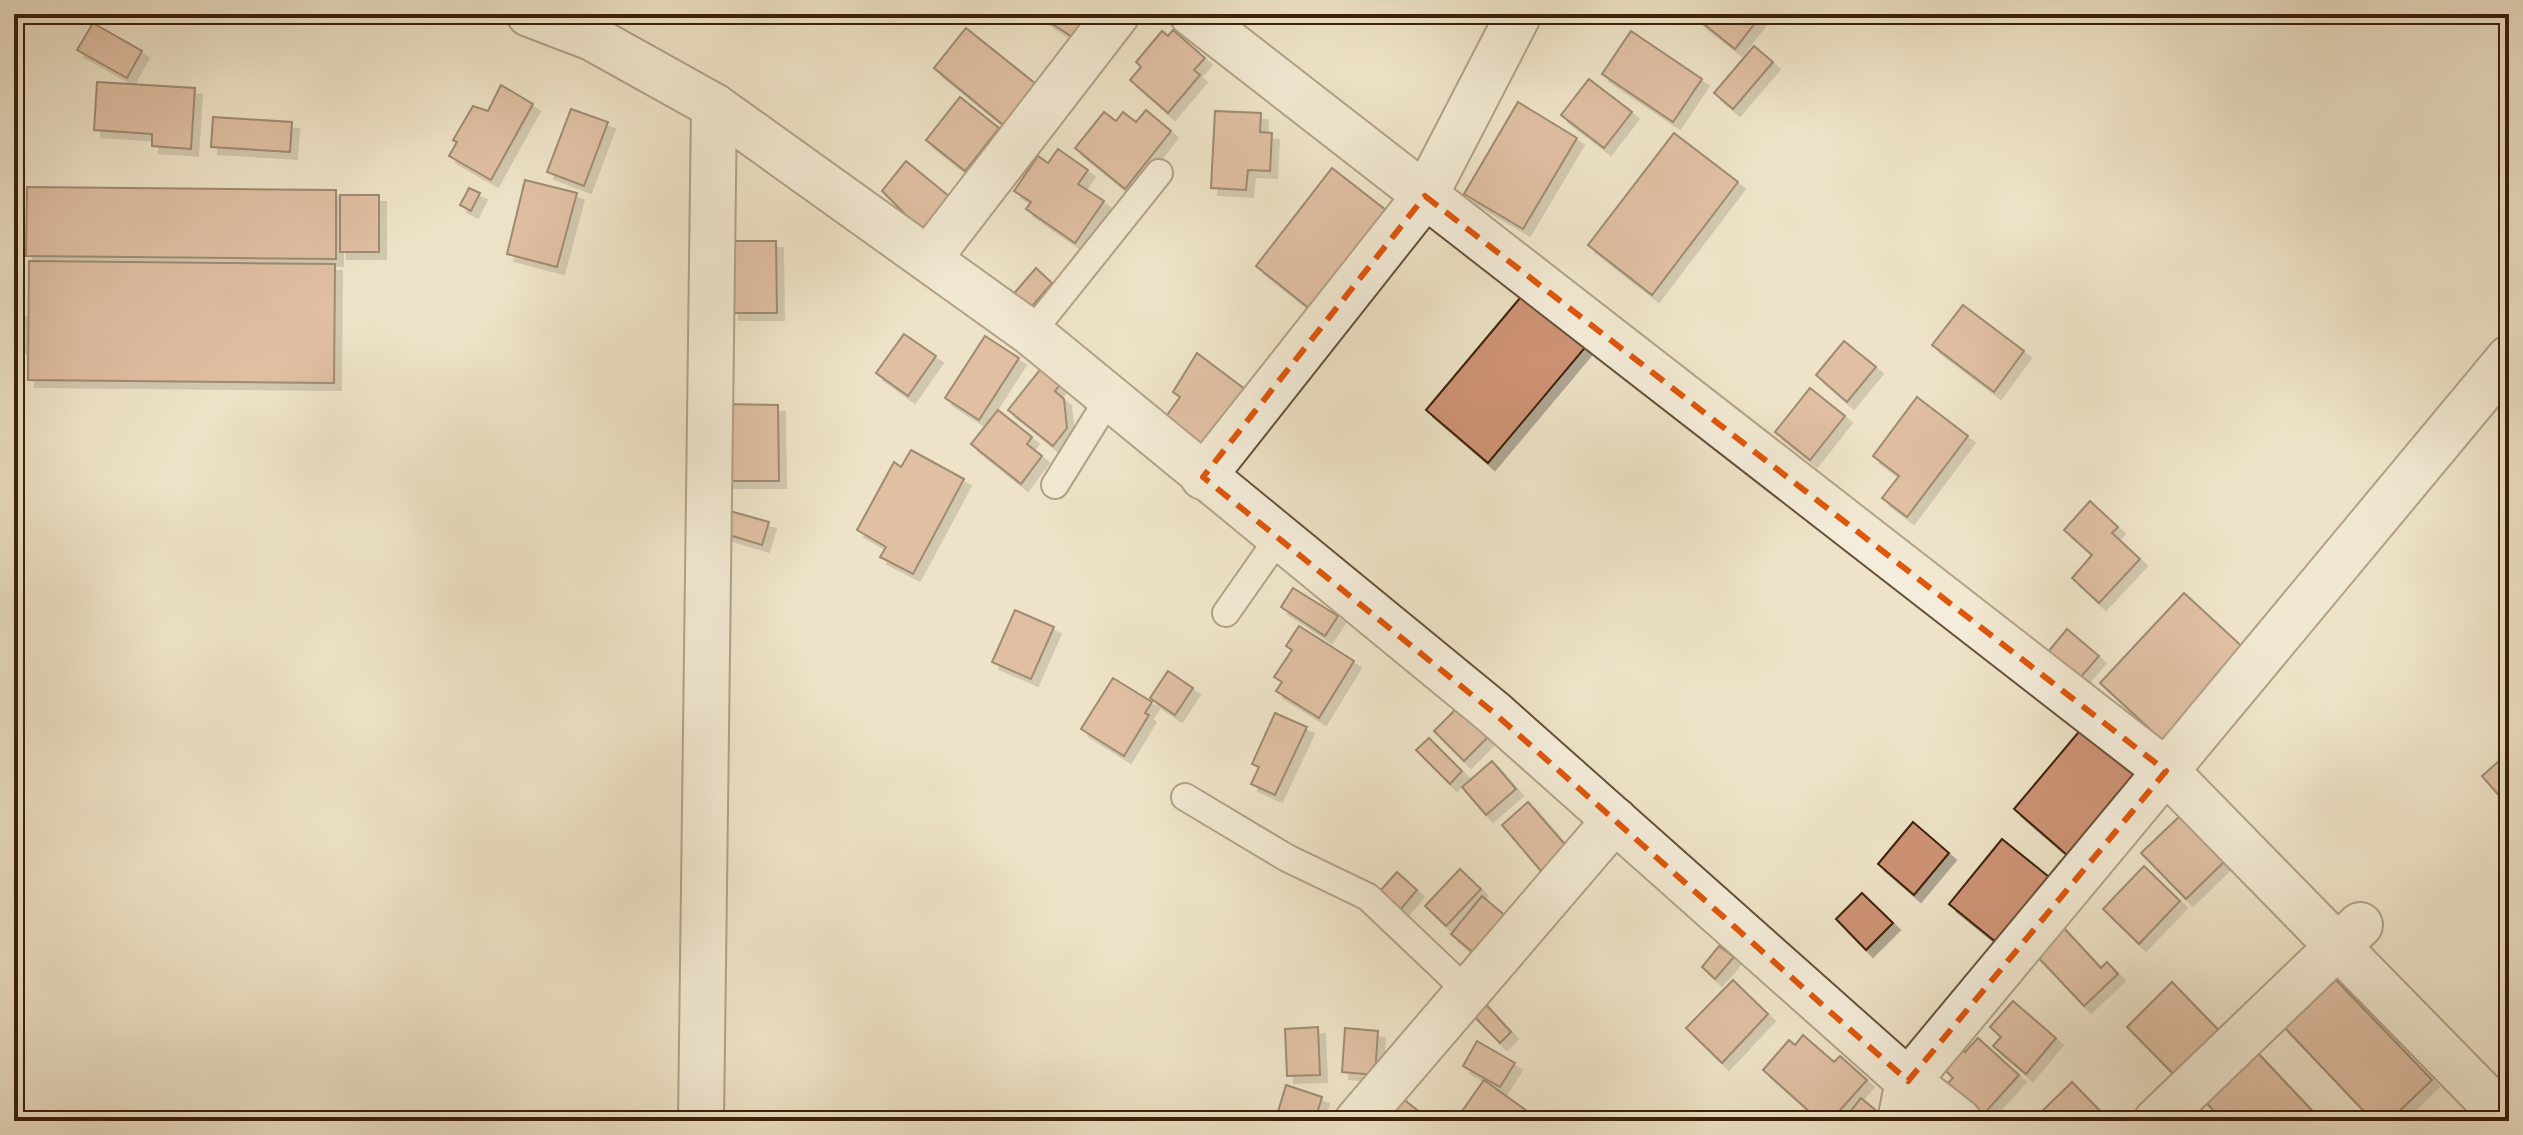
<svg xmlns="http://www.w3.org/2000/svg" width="2523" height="1135" viewBox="0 0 2523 1135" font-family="Cardo,serif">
  <defs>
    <filter id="shadow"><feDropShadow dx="7" dy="7" stdDeviation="0" flood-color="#0004"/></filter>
  </defs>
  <rect width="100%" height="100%" fill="#eee3c8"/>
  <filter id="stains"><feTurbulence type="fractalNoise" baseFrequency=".0025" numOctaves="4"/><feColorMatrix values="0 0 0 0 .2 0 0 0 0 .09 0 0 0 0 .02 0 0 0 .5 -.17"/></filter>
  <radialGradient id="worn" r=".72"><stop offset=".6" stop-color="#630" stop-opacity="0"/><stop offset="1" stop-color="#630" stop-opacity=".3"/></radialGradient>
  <g fill="#ce9375" stroke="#3c2008" stroke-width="2" filter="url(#shadow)">
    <polygon points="1037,14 1101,14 1083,44"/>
    <polygon points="1691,14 1762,14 1735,49"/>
    <polygon points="93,23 142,51 127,78 77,50"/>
    <polygon points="966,28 1041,88 1008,129 934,68"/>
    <polygon points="1173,30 1205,58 1194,70 1200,75 1168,113 1130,80 1141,67 1136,62 1162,31 1168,36"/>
    <polygon points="1631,31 1702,79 1673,122 1602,74"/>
    <polygon points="1754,46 1773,62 1733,109 1714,93"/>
    <polygon points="1589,79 1632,112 1604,148 1561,115"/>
    <polygon points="97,82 195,88 191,149 152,146 152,134 94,130"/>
    <polygon points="501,85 533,104 491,180 449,156 457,142 453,140 473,106 488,111"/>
    <polygon points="960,97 999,128 965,171 926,140"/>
    <polygon points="1518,102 1577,138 1523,229 1464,194"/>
    <polygon points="571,109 608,122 584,186 547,172"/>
    <polygon points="1146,110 1171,131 1125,189 1075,148 1104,112 1116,121 1123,112 1136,122"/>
    <polygon points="1215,111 1261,113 1260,132 1272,133 1270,171 1248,170 1246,190 1211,188"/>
    <polygon points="213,117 292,122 290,152 211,147"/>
    <polygon points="1674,133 1738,182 1652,295 1588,245"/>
    <polygon points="1058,149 1088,170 1078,184 1104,201 1075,243 1026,209 1031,202 1014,191 1038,156 1048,163"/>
    <polygon points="906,161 950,197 921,230 882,191"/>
    <polygon points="1332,168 1396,218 1320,317 1256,266"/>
    <polygon points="525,180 577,193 557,267 507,254"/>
    <polygon points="27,187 336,190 336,259 26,256"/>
    <polygon points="469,188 480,193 471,211 460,205"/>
    <rect x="340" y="195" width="39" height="57"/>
    <polygon points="731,241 776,241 777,313 732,313"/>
    <polygon points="29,261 335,264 334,383 28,380"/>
    <polygon points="1036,268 1052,283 1028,311 1011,297"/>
    <polygon points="1525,292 1588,344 1488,463 1426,410"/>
    <polygon points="1963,305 2024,351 1994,392 1932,345"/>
    <polygon points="14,310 24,310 23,346 14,346"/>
    <polygon points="904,334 936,356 908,396 876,373"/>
    <polygon points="985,336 1019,358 979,420 945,398"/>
    <polygon points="1844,341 1876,367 1847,402 1816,375"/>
    <polygon points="1197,353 1250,393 1206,450 1165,418 1180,397 1173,392"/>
    <polygon points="1043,366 1062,382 1055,391 1064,399 1067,428 1053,446 1008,410"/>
    <polygon points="1810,388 1845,416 1810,460 1775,432"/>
    <polygon points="1917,397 1968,436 1907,517 1882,498 1899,476 1873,456"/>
    <polygon points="724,404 778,405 779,481 724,481"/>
    <polygon points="998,410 1032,437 1027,444 1042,456 1021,484 971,444"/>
    <polygon points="911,450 964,479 913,574 880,557 886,547 857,530 894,462 901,467"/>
    <polygon points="2090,501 2118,527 2112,533 2140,559 2099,603 2072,578 2092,555 2064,530"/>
    <polygon points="723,509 769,522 762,545 716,531"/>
    <polygon points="1293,588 1338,616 1325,636 1281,607"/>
    <polygon points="2184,593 2247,651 2164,742 2100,683"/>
    <polygon points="1015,610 1054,627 1031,679 992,662"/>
    <polygon points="1299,626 1354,661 1319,718 1276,691 1282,682 1274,677 1292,650 1286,646"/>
    <polygon points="2067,629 2099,656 2079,679 2048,652"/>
    <polygon points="1168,671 1193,688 1175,715 1150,698"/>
    <polygon points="1113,678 1152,702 1145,713 1149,715 1124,756 1081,729"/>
    <polygon points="1461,704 1491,734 1464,761 1434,731"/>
    <polygon points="1275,713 1307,727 1275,795 1251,784 1259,767 1252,764"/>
    <polygon points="2083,727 2143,778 2074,861 2014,809"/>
    <polygon points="1429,738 1462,771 1450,784 1416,750"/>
    <polygon points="2509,752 2509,807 2482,776"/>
    <polygon points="1492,761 1516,789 1486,815 1462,787"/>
    <polygon points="1528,802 1568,848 1541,871 1502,825"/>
    <polygon points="2181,815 2225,861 2186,899 2141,853"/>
    <polygon points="1913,822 1949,853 1914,895 1878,864"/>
    <polygon points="2002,839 2049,877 1997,943 1949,904"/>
    <polygon points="2144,866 2180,901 2139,944 2103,909"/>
    <polygon points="1460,869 1481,889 1446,926 1425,906"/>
    <polygon points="1397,872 1417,890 1400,910 1380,891"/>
    <polygon points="1862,893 1893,923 1866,950 1836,919"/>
    <polygon points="1482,896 1508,918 1476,955 1451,934"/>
    <polygon points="2061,925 2101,968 2107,962 2118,974 2084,1006 2033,952"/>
    <polygon points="1719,946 1734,957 1715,979 1702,967"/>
    <polygon points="2334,978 2432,1080 2389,1121 2373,1121 2283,1026"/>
    <polygon points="1733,980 1768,1014 1722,1063 1686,1028"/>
    <polygon points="2172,982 2230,1042 2185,1086 2127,1027"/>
    <polygon points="1479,997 1511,1032 1500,1043 1467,1009"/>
    <polygon points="2013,1001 2056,1038 2026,1074 1993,1046 2001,1037 1990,1027"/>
    <polygon points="1318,1027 1320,1075 1287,1076 1285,1029"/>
    <polygon points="1345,1028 1378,1031 1375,1075 1342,1072"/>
    <polygon points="1803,1035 1834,1062 1840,1056 1867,1080 1833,1118 1828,1113 1820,1121 1763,1070 1789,1040 1795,1045"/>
    <polygon points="1978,1038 2019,1075 1981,1117 1946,1085 1953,1078 1941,1066 1958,1046 1965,1052"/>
    <polygon points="1477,1041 1515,1063 1500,1087 1463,1066"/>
    <polygon points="2255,1050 2322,1121 2224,1121 2203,1100"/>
    <polygon points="1484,1080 1534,1116 1531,1121 1455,1121"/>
    <polygon points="2072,1082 2110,1121 2032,1121"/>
    <polygon points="1286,1085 1322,1097 1315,1120 1302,1116 1301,1121 1296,1121 1277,1115"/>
    <polygon points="1396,1093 1422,1114 1417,1121 1375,1121"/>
    <polygon points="1861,1098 1879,1113 1878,1121 1843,1121"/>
  </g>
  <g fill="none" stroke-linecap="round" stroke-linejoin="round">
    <g stroke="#685138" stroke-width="30">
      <g id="service">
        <polyline points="1031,333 1159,173"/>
        <polyline points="1055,485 1109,398"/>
        <polyline points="1226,613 1280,536"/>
        <polyline points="1185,797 1287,858 1368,897 1468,992"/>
      </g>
    </g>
    <g stroke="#685138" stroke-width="48">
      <g id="minor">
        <polyline points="529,14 592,38 714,106 1031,333 1493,712 1908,1081 1959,1121"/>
        <polyline points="1192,14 2166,771 2491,1103 2499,1121"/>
        <polyline points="929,258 1117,14"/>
        <polyline points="1203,477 1425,196 1519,14"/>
        <polyline points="701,1121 714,106"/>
        <polyline points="1357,1121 1615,820"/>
        <polyline points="1900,1121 1908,1081 2509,358"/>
        <polyline points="2156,1121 2360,925"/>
      </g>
    </g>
    <use href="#service" stroke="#f4eddb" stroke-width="26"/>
    <use href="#minor" stroke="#f4eddb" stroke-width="44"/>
  </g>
  <path d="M0 0H2523V1135H0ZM1425 196 2166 771 1908 1081 1493 712 1203 477Z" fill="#eee3c8" fill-opacity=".55" fill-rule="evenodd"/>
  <path fill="none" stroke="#df560c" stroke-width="6" stroke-dasharray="16 10" stroke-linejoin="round" d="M1425 196 2166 771 1908 1081 1493 712 1203 477Z"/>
  <rect width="2523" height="1135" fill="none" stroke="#eee3c8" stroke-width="48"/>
  <rect x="16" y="16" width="2491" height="1103" fill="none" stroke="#3c2008" stroke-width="4"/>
  <rect x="24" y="24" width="2475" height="1087" fill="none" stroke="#3c2008" stroke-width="2"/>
  <rect width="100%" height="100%" filter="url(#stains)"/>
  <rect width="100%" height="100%" fill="url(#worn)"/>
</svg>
